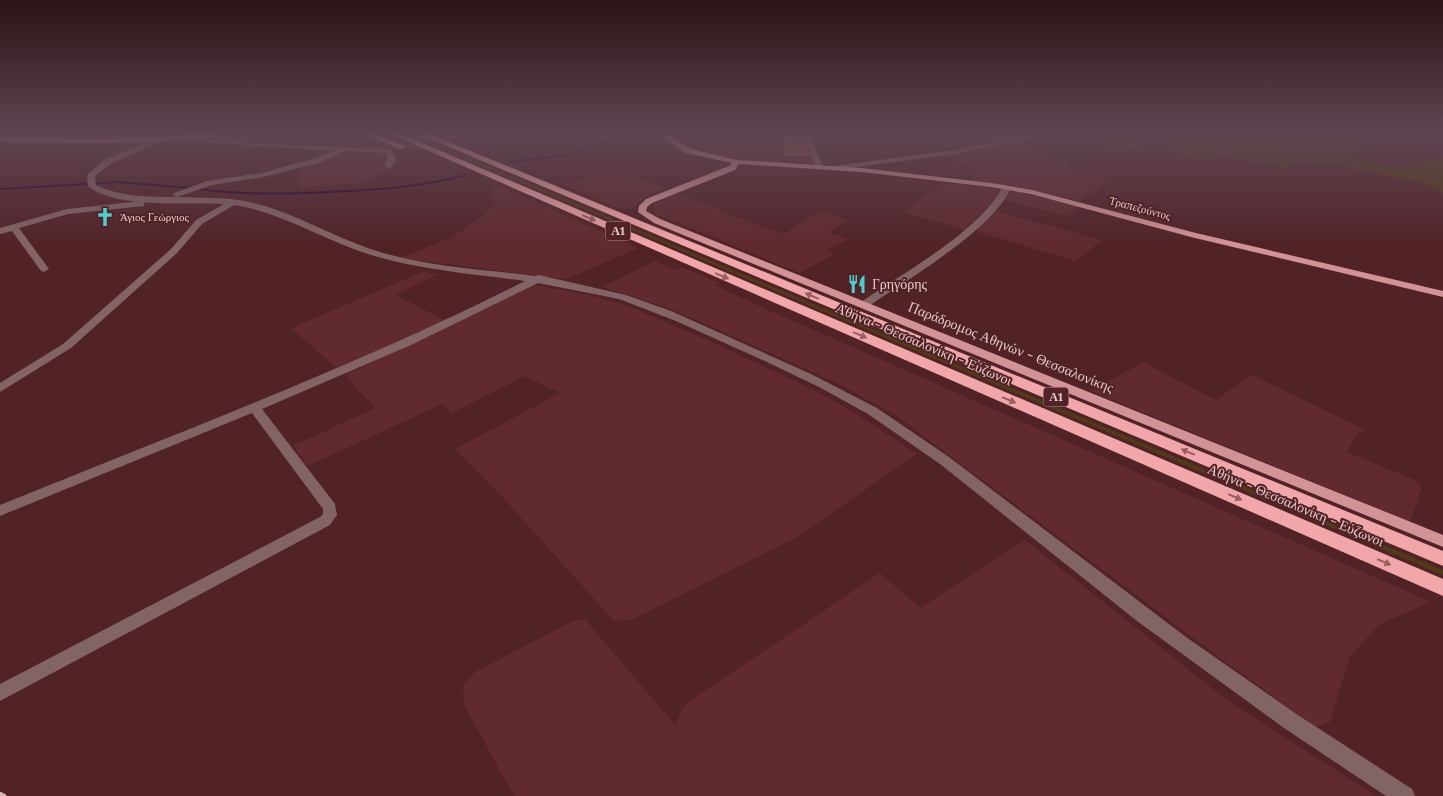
<svg xmlns="http://www.w3.org/2000/svg" width="1443" height="796" viewBox="0 0 1443 796" font-family="Lora,serif">
  <rect width="100%" height="100%" fill="#512327"/>
  <g fill="#602a2f">
    <polygon points="665,133 716,133 732,139 721,146 736,149 752,133 804,133 817,166 741,162 698,153 673,141"/>
    <polygon points="1016,142 1068,166 1063,169 1109,180 1080,201 1022,188 970,181 980,169 939,156"/>
    <polygon points="345,150 380,152 387,158 402,158 370,182 299,188 301,166 330,157"/>
    <polygon points="613,176 634,177 667,188 646,197 632,208 621,209 561,184 588,177"/>
    <polygon points="943,183 1001,189 1004,190 965,230 903,212"/>
    <polygon points="497,186 533,201 638,248 567,279 399,258 453,237 498,204 489,198 494,187"/>
    <polygon points="1016,191 1050,199 1080,206 1067,216 1004,200 1010,192"/>
    <polygon points="677,193 783,234 821,210 848,221 829,232 848,239 827,250 835,254 800,273 654,213 653,208 655,204"/>
    <polygon points="996,211 1103,240 1075,261 981,233 977,230"/>
    <polygon points="655,261 675,270 682,267 719,283 716,286 764,308 1431,602 1380,624 1350,656 1330,722 1316,727 1224,661 897,416 837,383 721,331 671,309 602,287"/>
    <polygon points="422,272 438,274 396,295 448,322 340,371 291,328"/>
    <polygon points="534,285 589,295 628,306 703,338 810,388 857,414 917,454 797,537 631,620 614,621 506,501 455,449 560,393 525,376 452,413 442,404 308,466 293,446 375,408 345,375"/>
    <polygon points="1143,362 1216,400 1252,375 1366,430 1357,434 1347,452 1415,480 1422,487 1410,522 1091,391"/>
    <polygon points="1025,540 1227,700 1376,796 514,796 464,705 463,685 475,672 573,621 585,619 675,725 685,704 880,573 920,608"/>
  </g>
  <g fill="#503a18">
    <polygon points="404,133 409,133 1443,570 1443,575"/>
    <path d="M1069 133C1090 133 1137 127 1151 142H1137L1135 145 1151 152 1100 147Z"/>
    <polygon points="1190,133 1326,133 1363,145 1348,157 1392,166 1417,165 1443,156 1443,193 1415,181 1350,168 1301,162 1287,169 1221,155 1202,161 1170,151 1153,138"/>
  </g>
  <g fill="none" stroke-linecap="round" stroke-linejoin="round">
    <g stroke="#260431" stroke-width="2">
      <polyline points="510,162 569,155 627,133"/>
      <polyline points="0,189 120,182 191,188"/>
      <path d="M198 189C242 195 285 194 329 192 375 190 421 187 466 175"/>
    </g>
  </g>
  <polygon fill="#925240" stroke="#ac786a" points="784,133 800,133 809,155 785,155"/>
  <g fill="none" stroke-linecap="round" stroke-linejoin="round">
    <g fill="#836465" fill-rule="evenodd">
      <path d="M169 133H178L174 136 272 144 391 149 396 159 391 168H388L384 166 388 159 385 153 345 151 321 162 263 177 212 185 177 197C200 198 223 197 245 201 291 210 332 237 377 251 428 267 482 269 535 276L539 275 626 295 671 311 811 374 877 408 949 457 1186 637 1298 715 1412 789 1415 796H1386L1284 728 1137 621 940 464 868 414 819 387 769 363 676 321 619 299 538 283 411 345 262 409 335 504 337 515 330 525 0 701V684L320 517 323 514V509L252 413 0 516V505C177 433 355 367 525 281 474 274 421 270 371 255 325 241 282 212 234 205L202 224 177 253 71 348 0 392V383L63 344 171 249 196 220 224 204C190 202 114 209 88 186L87 175 104 160ZM171 137 174 140 334 151 315 158 262 173 207 181 174 193 173 195 177 197C149 197 121 197 96 185L95 176 110 164Z"/>
      <polygon points="802,133 808,133 824,167 823,169 816,167"/>
      <polygon points="1042,133 1055,133 955,154 834,170 830,168 834,166 955,150"/>
      <path d="M1004 185 1011 187C996 228 906 280 869 306H861V302C906 271 979 232 1004 185Z"/>
      <polygon points="141,201 144,202 144,206 68,214 19,228 49,269 44,272 41,271 12,231 0,234 0,228 67,209"/>
    </g>
    <g fill="#d29396" fill-rule="evenodd">
      <path d="M205 133H225C217 139 199 138 188 139 125 144 63 144 0 141V137L111 139Z"/>
      <polygon points="656,133 664,133 691,149 737,160 862,168 991,183 1032,190 1196,233 1443,291 1443,297 1191,237 1031,194 991,187 862,172 739,164 735,170 652,203 647,207 646,211 660,219 1443,535 1443,547 654,223 638,212 639,206 646,199 729,166 732,163 686,153"/>
    </g>
    <g fill="#f1a6a9" fill-rule="evenodd">
      <polygon points="363,133 374,133 407,147 400,149"/>
      <polygon points="388,133 399,133 1443,579 1443,596"/>
      <polygon points="416,133 427,133 1443,551 1443,566"/>
    </g>
    <polyline stroke="#d6b5b7" stroke-width="4.5" points="0,794 4,796"/>
  </g>
  <defs><path id="oneway-solid" d="M-6-.8H1V-3.2L6.5 0L1 3.2V.8H-6Z" transform="scale(1.25)"/></defs>
  <g fill="#995e62">
    <use href="#oneway-solid" transform="translate(589 218) rotate(23)"/>
    <use href="#oneway-solid" transform="translate(722 276) rotate(23)"/>
    <use href="#oneway-solid" transform="translate(812 296) rotate(-157)"/>
    <use href="#oneway-solid" transform="translate(860 335) rotate(23)"/>
    <use href="#oneway-solid" transform="translate(1009 400) rotate(23)"/>
    <use href="#oneway-solid" transform="translate(1188 452) rotate(-157)"/>
    <use href="#oneway-solid" transform="translate(1235 497) rotate(23)"/>
    <use href="#oneway-solid" transform="translate(1384 562) rotate(23)"/>
  </g>
  <linearGradient id="sky" x2="0" y2="1"><stop stop-color="#2d1315"/><stop offset="0.55" stop-color="#5f4552"/><stop offset="1" stop-color="#5f4552" stop-opacity="0"/></linearGradient>
  <rect width="1443" height="244" fill="url(#sky)"/>
  <defs>
    <g id="church-bare" transform="scale(1.5)"><path d="M-1.2-6h2.4v3.5h3.3v2.4h-3.3V6h-2.4V-.1h-3.3v-2.4h3.3Z" fill="#52cdce" stroke="#512327" stroke-width="2.5" paint-order="stroke"/></g>
    <g id="restaurant-bare" transform="scale(1.5)"><path d="M-5-6h1v4h1v-4h1v4h1v-4h1v5L-1.5 .5V6h-2V.5L-5-1ZM5-6V6H3V1.5H1.5Q1.5-4 5-6Z" fill="#52cdce" stroke="#512327" stroke-width="2.5" paint-order="stroke"/></g>
  </defs>
  <g fill-rule="evenodd">
    <use href="#church-bare" x="105" y="217"/>
    <use href="#restaurant-bare" x="857" y="284"/>
  </g>
  <g text-anchor="middle" stroke-width="4" stroke-linejoin="round" paint-order="stroke">
    <g font-size="11" fill="#e8c9ca" stroke="#512327">
      <text transform="translate(1140 208) rotate(15)" y="4">Τραπεζούντος</text>
    </g>
    <g font-size="11" fill="#e8c9ca" stroke="#512327" text-anchor="start">
      <text x="120" y="221">Άγιος Γεώργιος</text>
    </g>
    <g fill="#512327" stroke="#bb9799" stroke-width="1">
      <rect x="605.5" y="221.5" width="25" height="19" rx="4"/>
      <rect x="1043.5" y="387.5" width="25" height="19" rx="4"/>
    </g>
    <g font-size="12" font-weight="bold" fill="#e8c9ca">
      <text x="618" y="235">Α1</text>
      <text x="1056" y="401">Α1</text>
    </g>
    <g font-size="14" fill="#e8c9ca" stroke="#512327" text-anchor="start">
      <text x="872" y="289">Γρηγόρης</text>
    </g>
    <g font-size="14" fill="#e8c9ca" stroke="#512327">
      <text transform="translate(924 344) rotate(23)" y="5">Αθήνα - Θεσσαλονίκη - Εύζωνοι</text>
      <text transform="translate(1011 347) rotate(22)" y="5">Παράδρομος Αθηνών - Θεσσαλονίκης</text>
      <text transform="translate(1296 505) rotate(23)" y="5">Αθήνα - Θεσσαλονίκη - Εύζωνοι</text>
    </g>
  </g>
</svg>
